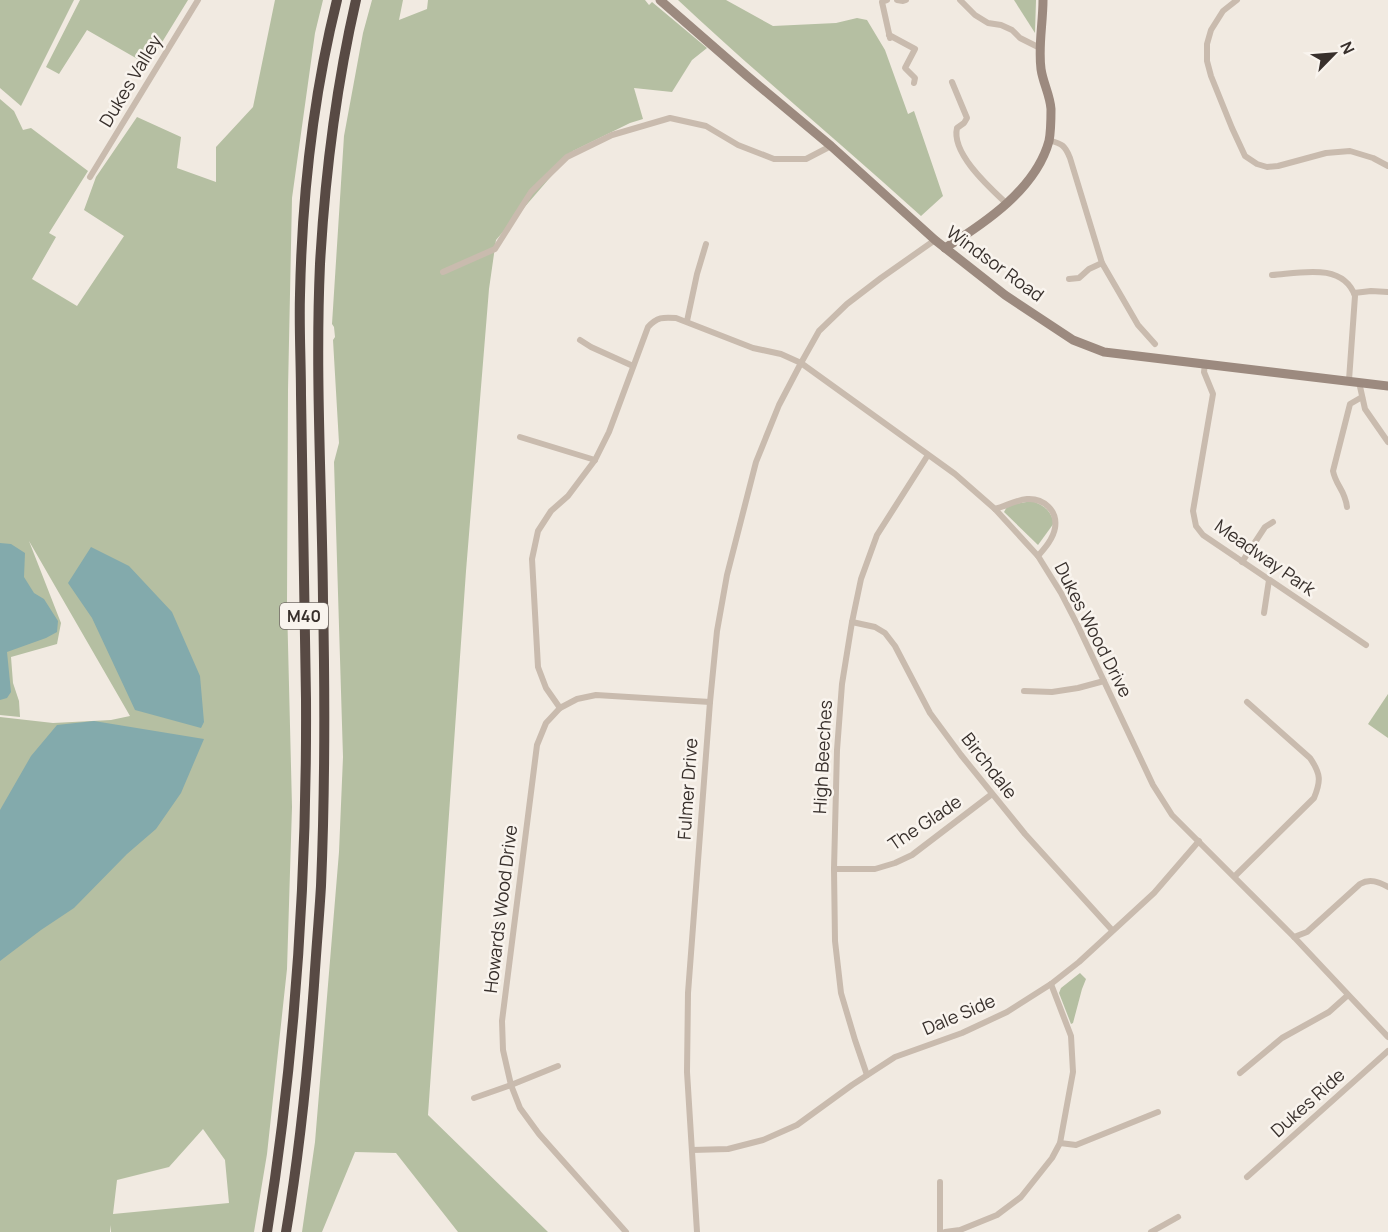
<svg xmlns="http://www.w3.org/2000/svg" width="1388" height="1232" viewBox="0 0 1388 1232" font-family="Manrope,sans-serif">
  <rect width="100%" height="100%" fill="#f1eae1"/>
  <g fill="#b5bfa2" fill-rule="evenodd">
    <polygon points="0,0 74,0 21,106 0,88"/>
    <polygon points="80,0 188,0 148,65 87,30 59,74 46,67"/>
    <path d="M275 0H323L315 33 292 198 288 390 287 604 292 807 287 969 267 1154 254 1232H111V1225L110 1232H0V717L53 723 111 720 130 716 29 541 61 623 57 644 11 657 13 683 19 701 20 717 0 715V99L14 111 23 130 31 128 88 171 49 233 56 237 32 279 77 306 124 236 84 210 96 177 137 117 181 137 177 168 216 182V147L253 107ZM203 1129 225 1160 229 1203 113 1214 117 1180 169 1167Z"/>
    <polygon points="372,0 403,0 399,20 427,9 428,0 645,0 649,5 652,2 707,48 692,60 672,92 634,88 643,119 630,123 573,151 496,240 489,289 466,571 428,1115 548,1232 458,1232 396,1153 355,1152 322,1232 302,1232 315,1142 339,852 343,757 334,462 339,443 333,340 335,337 334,327 332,324 344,136 363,33"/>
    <path d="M678 0H726L773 26 836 23 857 18 867 20 885 50 908 114 914 111 943 196 921 216C840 143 757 74 678 0Z"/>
    <polygon points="1014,0 1036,0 1035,33"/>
    <path d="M1032 501C1045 506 1050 510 1054 523L1038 545 1004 512 1008 505Z"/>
    <polygon points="1388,694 1388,738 1368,724"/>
    <polygon points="1080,973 1086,979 1082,989 1073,1023 1071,1024 1059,993 1061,988"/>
  </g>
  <g fill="#83aaac">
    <polygon points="0,543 11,544 25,553 24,577 34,593 44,599 58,621 57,632 46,638 7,652 11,692 7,698 0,700"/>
    <polygon points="91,547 129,566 172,612 200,676 204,722 201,728 135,710 92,618 68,583"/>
    <polygon points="94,721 204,739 181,793 156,829 127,854 74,908 41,930 0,961 0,810 31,756 57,725"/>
  </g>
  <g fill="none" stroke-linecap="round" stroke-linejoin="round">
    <g stroke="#c9bbae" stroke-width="6">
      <polyline points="887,0 882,2 890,38"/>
      <polyline points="897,0 903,1 906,0"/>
      <polyline points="960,0 975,15 988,23 1001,25 1012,30 1020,38 1040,48"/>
      <polyline points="1237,0 1223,11 1211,30 1207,44 1207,61 1211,76 1232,128 1245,156 1257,164 1267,167 1278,166 1326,153 1350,151 1373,158 1388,166"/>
      <polyline points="889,35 915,49 905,68 915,78 914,83"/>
      <path d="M952 82 967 118 964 123 957 128C951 153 989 187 1006 203"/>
      <path d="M1049 140C1062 144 1065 145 1070 158L1102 263 1138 325 1155 344"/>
      <polyline points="90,177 198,0"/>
      <polyline points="443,272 495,249 531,192 567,157 612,135 670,118 706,126 738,145 774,159 806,159 831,146"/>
      <path d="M1272 275C1300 273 1343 262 1355 296L1349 380"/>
      <polyline points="1069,279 1079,278 1089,269 1102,263"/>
      <polyline points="1354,293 1371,291 1388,292"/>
      <polyline points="687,321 697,274 706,244"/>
      <polyline points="580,340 591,347 633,366"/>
      <polyline points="1205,364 1204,372 1213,394 1193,511 1196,526 1203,535 1366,645"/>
      <polyline points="1359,382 1365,409 1388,442"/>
      <polyline points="520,437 595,460"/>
      <path d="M1347 507C1345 490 1336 486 1333 471L1350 404 1362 397"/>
      <path d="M995 509C1006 506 1016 500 1027 499 1043 498 1058 510 1055 528 1053 539 1045 548 1038 556"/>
      <polyline points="1242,562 1265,527 1273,522"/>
      <polyline points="1264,613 1269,580"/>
      <polyline points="852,622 875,627 885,633 895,646 930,713 961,755 1025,834 1112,930"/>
      <polyline points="1024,691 1052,692 1078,688 1104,681"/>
      <path d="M560 708 546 688 538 667 532 559 538 531 551 511 568 496 595 460 609 432 648 327C657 317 663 317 676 318L753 348 781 354 801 363 955 474 995 509 1038 556 1061 593 1078 626 1153 785 1172 815 1294 937 1388 1037"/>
      <polyline points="834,869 875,869 895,863 912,855 992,794"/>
      <path d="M1235 876 1314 798C1321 781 1321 774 1310 758L1247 702"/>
      <path d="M1294 937 1307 932 1360 884C1370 878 1379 882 1388 887"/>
      <polyline points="1240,1073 1282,1038 1329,1012 1348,995"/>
      <polyline points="867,1075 855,1040 841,993 835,941 834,869 837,750 842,684 852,622 861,579 877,535 928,455"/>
      <polyline points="474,1098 511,1085 558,1066"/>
      <polyline points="1060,1143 1076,1145 1158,1112"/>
      <polyline points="692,1150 728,1149 763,1140 797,1125 852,1085 895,1057 962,1033 1007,1012 1051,984 1079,962 1154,893 1199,841"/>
      <polyline points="1247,1177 1388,1051"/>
      <polyline points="940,1182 940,1232"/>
      <polyline points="626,1232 539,1134 520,1108 511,1085 503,1050 502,1021 537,745 546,723 560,708 577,699 596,695 710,702"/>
      <polyline points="697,1232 687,1072 688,993 710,702 717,631 727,575 756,462 779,405 801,363 819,331 847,304 881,278 935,240"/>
      <polyline points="945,1232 960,1230 997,1215 1021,1197 1052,1158 1060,1143 1073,1072 1071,1036 1051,984"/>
      <polyline points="1151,1232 1178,1217"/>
    </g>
    <g stroke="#9c8a7f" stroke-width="9">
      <polyline points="660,0 746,75 831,146 935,240 1005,295 1073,340 1104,352 1388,386"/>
      <path d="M945 248C985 223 1036 189 1049 141 1051 131 1051 120 1051 109 1050 95 1043 83 1041 69 1038 46 1043 23 1043 0"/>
    </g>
    <g stroke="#584a44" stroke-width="10">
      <path d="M267 1232C295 1056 307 877 306 699 305 598 302 496 301 395 301 362 299 329 300 295 302 197 313 96 337 0"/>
      <path d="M286 1232C300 1150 308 1068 314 985 316 952 319 919 321 886 325 791 325 695 323 600 322 489 315 376 320 264 325 175 336 87 356 0"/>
    </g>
  </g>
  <g text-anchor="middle" stroke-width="5" stroke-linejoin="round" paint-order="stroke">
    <rect fill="#f9f4ee" stroke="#726b66" stroke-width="1.5" x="280" y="603" width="48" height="26" rx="4.5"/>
    <g font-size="16" font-weight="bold" fill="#38302c">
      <text x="304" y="622">M40</text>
    </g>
    <g font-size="18" fill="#38302c" stroke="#f9f4ee">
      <text transform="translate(131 81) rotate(-59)" y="6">Dukes Valley</text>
      <text transform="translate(995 264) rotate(36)" y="6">Windsor Road</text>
      <text transform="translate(1265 558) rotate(35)" y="6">Meadway Park</text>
      <text transform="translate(1093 630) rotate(63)" y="6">Dukes Wood Drive</text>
      <text transform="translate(823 757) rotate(-87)" y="6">High Beeches</text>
      <text transform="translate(989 766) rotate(52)" y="6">Birchdale</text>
      <text transform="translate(688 789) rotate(-86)" y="6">Fulmer Drive</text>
      <text transform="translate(925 823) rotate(-34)" y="6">The Glade</text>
      <text transform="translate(501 909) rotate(-83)" y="6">Howards Wood Drive</text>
      <text transform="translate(959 1015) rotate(-23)" y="6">Dale Side</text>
      <text transform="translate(1308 1103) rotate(-42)" y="6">Dukes Ride</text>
    </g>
  </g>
  <g transform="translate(1334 54) rotate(65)" stroke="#f9f4ee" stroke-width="4.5" paint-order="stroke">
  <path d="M0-4.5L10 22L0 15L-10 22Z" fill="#38302c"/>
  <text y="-9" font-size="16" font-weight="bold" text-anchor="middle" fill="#38302c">N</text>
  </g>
</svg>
